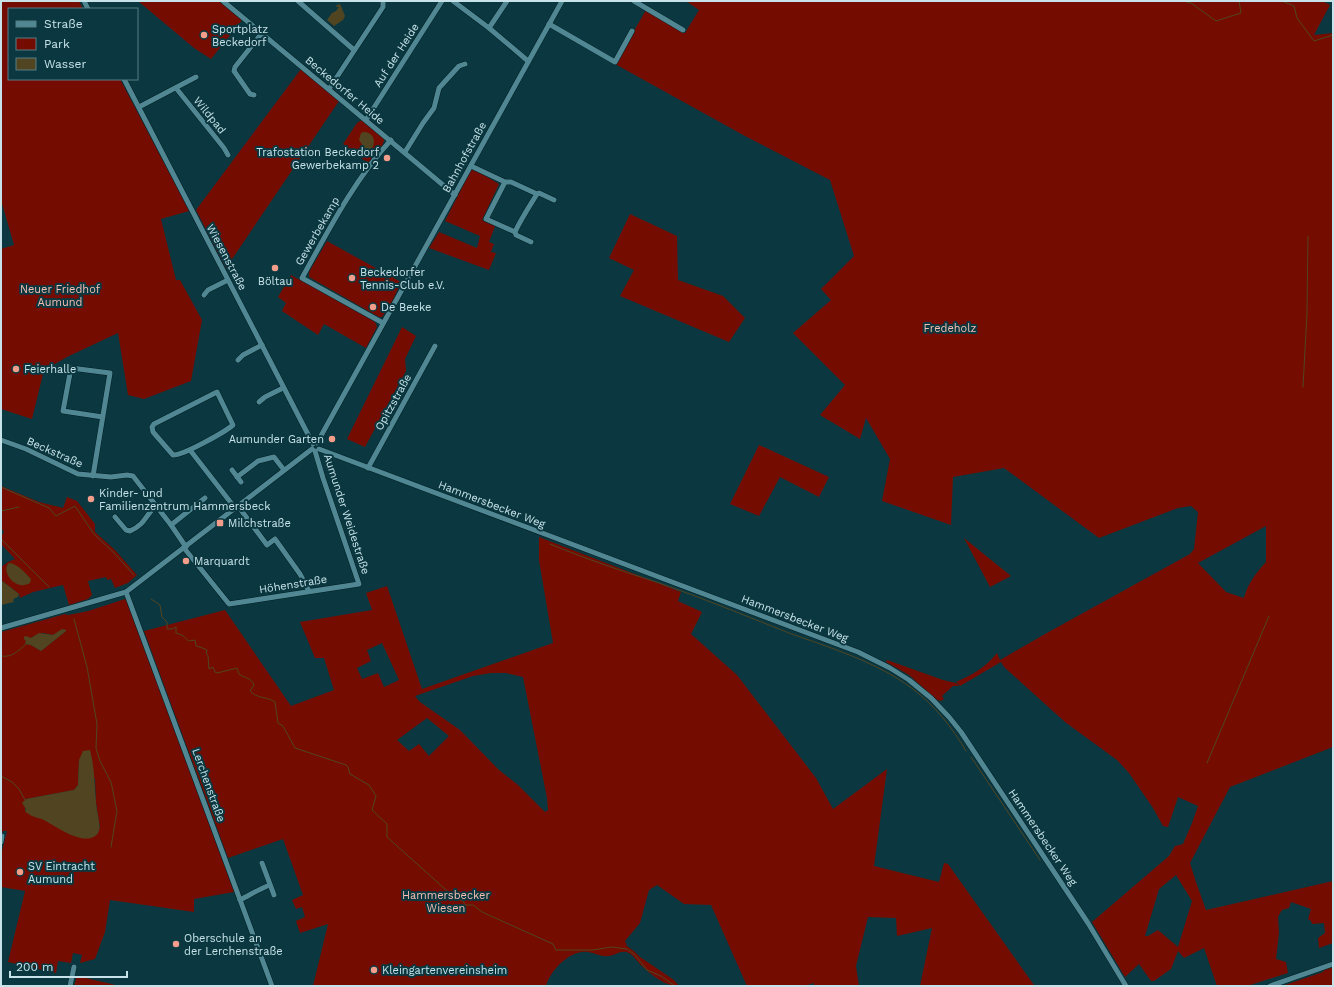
<svg xmlns="http://www.w3.org/2000/svg" width="1334" height="987" viewBox="0 0 1334 987" font-family="'Work Sans',sans-serif">
  <rect width="100%" height="100%" fill="#0b3840"/>
  <g fill="#740d00" fill-rule="evenodd">
    <polygon points="1,1 79,1 83,9 9,9 9,79 120,79 184,201 189,211 161,219 176,280 180,280 202,320 191,381 144,399 128,395 118,333 69,356 44,370 32,419 1,409 1,249 14,245 1,200"/>
    <polygon points="138,1 219,1 242,20 211,59 194,48"/>
    <path d="M686 1H1322L1330 5 1314 35 1333 33V747L1230 787 1190 863 1196 882 1206 910 1333 881V943L1319 948 1318 938 1325 933 1324 923 1312 924 1311 921 1308 919 1311 909 1291 902 1289 908 1282 910 1278 917 1279 933 1276 959 1286 962 1288 973 1247 986H1217L1204 948 1184 958 1178 951 1171 969 1154 981H1151L1139 964 1125 977 1092 922 1169 856 1175 846 1183 844 1192 823 1198 806 1178 797 1168 827 1163 826 1153 808 1129 773 1117 760 1065 722 1004 667 1001 662 960 686 956 682C972 675 986 667 997 653L1000 660 1045 634 1190 554 1194 549 1198 512 1191 506 1178 508 1099 538 1004 468 953 477 951 525 882 501 890 459 866 418 860 439 820 415 845 385 793 333 831 300 821 289 854 256 830 180 745 136 615 64 646 10 685 33 699 10ZM1266 526V562C1256 573 1248 583 1244 598L1226 592 1198 563ZM1176 875 1192 901 1178 947 1158 930 1148 936H1145L1159 889Z"/>
    <polygon points="301,69 339,101 226,268 196,210"/>
    <path d="M362 120 384 138C385 147 373 156 368 163L343 144 357 123 360 121Z"/>
    <polygon points="472,168 499,184 482,220 495,226 489,242 494,244 491,252 496,253 489,270 429,248 439,232 477,248 480,236 445,221"/>
    <polygon points="630,214 677,236 678,280 723,296 745,318 729,342 620,296 634,270 609,258"/>
    <polygon points="327,241 401,282 392,302 382,317 379,317 309,277 309,272"/>
    <polygon points="291,275 375,322 377,327 366,348 324,324 318,335 282,311 286,303 278,297"/>
    <polygon points="402,327 416,336 405,359 406,371 365,447 347,439"/>
    <polygon points="759,445 829,477 819,497 780,477 759,516 730,504"/>
    <polygon points="1,486 39,502 63,508 67,497 77,501 95,524 95,532 115,550 137,575 128,583 115,588 111,579 107,580 106,577 88,581 92,595 88,599 69,605 63,585 33,592 20,598 19,594 1,580 1,567 8,562 15,559 1,544 1,538 4,531 1,529"/>
    <path d="M539 537 681 592 678 601 702 612 691 634 737 675 816 778 833 809 887 769 874 866 939 882 944 863 948 864 1034 985 1033 986H920L932 928 897 936 896 918 868 917 856 966 859 986H814V983L804 986H747L711 905 684 904 657 885 649 890 640 923 625 941 627 946 635 952 640 957 674 980 679 986C664 986 650 974 640 964 637 961 633 955 629 953 621 949 616 955 609 956 601 957 595 953 588 952 570 949 550 971 546 986H313L328 924 300 933 296 921 305 917 302 907 296 909 292 900 303 895 283 839 228 858 144 631 225 610 291 706 334 690 324 658H315L300 622 372 610 366 593 387 586 422 689 553 643 539 560ZM382 643 399 680 384 687 378 673 362 679 357 668 371 661 367 650ZM491 673H506L523 677 547 798 548 810 545 812 518 785 499 770 460 730 420 702 415 696 473 676ZM427 718 449 736 429 756 419 744 409 751 397 740Z"/>
    <polygon points="964,538 1011,576 990,587"/>
    <path d="M125 599 127 600 234 892 194 899V912L110 900 105 932 95 959 80 963 82 955 73 953 71 963 58 961 56 973 8 962 25 891 1 887V855L7 831H3L1 837V632L65 614 68 615 88 611ZM62 630 66 631 41 651 31 645 25 644 26 641 36 635 43 633 53 635ZM79 760 95 779 96 803 100 828 45 820 25 811 26 799 74 790 78 785Z"/>
    <polygon points="887,660 943,680 956,683 959,686 953,686 942,696 944,699 941,701 937,700 909,675 886,662"/>
    <polygon points="1333,967 1333,986 1282,986 1323,972 1324,970"/>
    <polygon points="77,976 120,986 74,986"/>
  </g>
  <g fill="#514521">
    <polygon points="340,4 345,16 343,20 334,26 327,20 332,13 336,11 339,7 336,7 337,5"/>
    <path d="M364 132C377 133 376 147 368 154L364 153 362 149 363 146 359 140 361 133Z"/>
    <path d="M9 563C17 563 25 573 31 579L30 583C15 592 0 570 9 563Z"/>
    <polygon points="1,580 19,594 18,597 15,598 13,600 14,602 1,605"/>
    <polygon points="62,629 66,630 66,631 41,651 31,645 25,644 26,641 24,639 24,637 26,636 31,638 39,633 53,635"/>
    <path d="M90 750C95 768 94 785 96 802 96 810 102 827 98 833 87 849 55 826 44 820 38 817 30 817 25 811L26 809 22 803 26 799 74 790 78 785 79 760 83 751Z"/>
  </g>
  <g fill="none" stroke-linecap="round" stroke-linejoin="round">
    <g stroke="#514521" stroke-width="1">
      <polyline points="1183,1 1191,3 1216,21 1241,13 1239,1"/>
      <polyline points="1282,1 1294,6 1297,18 1314,41 1333,35"/>
      <polyline points="1303,387 1307,313 1308,236"/>
      <polyline points="1,487 49,508 56,516 75,506 94,534 116,555 134,575"/>
      <polyline points="1,511 19,507"/>
      <polyline points="1,539 49,587"/>
      <path d="M550 544C586 559 622 571 659 583 703 598 746 616 789 633 831 648 877 662 913 689 935 706 952 727 966 751"/>
      <path d="M151 599 160 605 162 617 167 622V629H172L176 627V633C178 634 180 634 182 635 189 640 185 642 195 640L196 646 200 647 207 650 206 653 208 656 209 669 213 667 215 672 217 673 237 668 239 674C244 678 252 678 254 685L250 691C257 699 266 696 275 702L278 723 283 726 295 748 346 765 348 767 350 774 369 785 376 796 372 810 387 824V837L455 898 463 901 465 905H473L482 912 553 944 556 950H593L611 947 627 949 635 955 647 970 661 976 675 986"/>
      <polyline points="74,619 87,667 97,724 96,748 100,761 111,782 117,811 111,847"/>
      <path d="M1 656C12 658 18 651 26 644"/>
      <polyline points="971,757 1040,860"/>
      <polyline points="1207,763 1269,616"/>
      <polyline points="1,776 12,782 19,789 25,800"/>
    </g>
    <g stroke="#011e23" stroke-width="6">
      <g id="minor">
        <polyline points="84,1 88,9"/>
        <polyline points="223,1 455,195"/>
        <polyline points="298,1 354,50"/>
        <polyline points="453,1 489,28 528,61"/>
        <polyline points="634,1 683,30"/>
        <polyline points="549,24 615,62 632,31"/>
        <polyline points="489,28 507,1"/>
        <polyline points="124,79 313,444"/>
        <polyline points="176,88 224,148 228,155"/>
        <polyline points="329,89 383,7 383,1"/>
        <polyline points="254,95 250,94 234,71 235,67 262,33"/>
        <polyline points="139,107 196,77"/>
        <polyline points="366,120 442,1"/>
        <polyline points="405,152 423,123 434,108 439,88 459,66 465,64"/>
        <path d="M471 166 505 182 486 219 515 232C521 219 529 207 537 194L511 182H505"/>
        <polyline points="537,194 539,193 554,200"/>
        <polyline points="515,232 516,235 531,242"/>
        <polyline points="204,295 208,290 228,280"/>
        <path d="M383 323 302 278C328 231 354 180 391 140"/>
        <polyline points="238,360 243,355 262,345"/>
        <path d="M217 392 233 425C225 432 182 456 173 455L153 432 152 427 154 424Z"/>
        <polyline points="259,402 265,397 283,388"/>
        <polyline points="1,440 26,449 78,474 111,477 127,475 133,476 171,525 186,547"/>
        <polyline points="317,443 562,1"/>
        <polyline points="319,449 858,652 890,668 909,680 931,698 949,717 961,732 1088,923 1126,986"/>
        <polyline points="190,450 235,508"/>
        <polyline points="368,468 435,346"/>
        <polyline points="232,470 241,482"/>
        <polyline points="93,476 110,373 71,368 63,411 103,417"/>
        <polyline points="237,477 258,461 274,457 284,470"/>
        <polyline points="238,506 267,545 275,539 300,574 309,591"/>
        <path d="M115 517 126 530 130 531C147 523 144 516 156 506"/>
        <polyline points="171,525 205,498"/>
        <polyline points="184,548 229,604 359,584 323,478 315,451"/>
        <polyline points="126,592 272,986"/>
        <polyline points="1,628 126,592 312,449"/>
        <polyline points="1,842 2,836"/>
        <polyline points="262,863 274,895"/>
        <path d="M240 900C250 895 259 889 270 885"/>
        <polyline points="70,986 74,967"/>
        <polyline points="1270,986 1333,964"/>
      </g>
    </g>
    <use href="#minor" stroke="#508793" stroke-width="5"/>
  </g>
  <g fill="#f49d8b" stroke="#0b3840" stroke-width="1.5">
    <circle cx="204" cy="35" r="4"/>
    <circle cx="387" cy="158" r="4"/>
    <circle cx="275" cy="268" r="4"/>
    <circle cx="352" cy="278" r="4"/>
    <circle cx="373" cy="307" r="4"/>
    <circle cx="16" cy="369" r="4"/>
    <circle cx="332" cy="439" r="4"/>
    <circle cx="91" cy="499" r="4"/>
    <rect x="216" y="519" width="8" height="8" rx="2"/>
    <circle cx="186" cy="561" r="4"/>
    <circle cx="20" cy="872" r="4"/>
    <circle cx="176" cy="944" r="4"/>
    <circle cx="374" cy="970" r="4"/>
  </g>
  <g text-anchor="middle" stroke-width="4" stroke-linejoin="round" paint-order="stroke">
    <g font-size="11" fill="#c7e3e9" stroke="#0b3840" text-anchor="start">
      <text x="212" y="33">Sportplatz<tspan x="212" dy="13">Beckedorf</tspan></text>
      <text x="379" y="156" text-anchor="end">Trafostation Beckedorf<tspan x="379" dy="13">Gewerbekamp 2</tspan></text>
      <text x="360" y="276">Beckedorfer<tspan x="360" dy="13">Tennis-Club e.V.</tspan></text>
      <text x="275" y="285" text-anchor="middle">Böltau</text>
      <text x="381" y="311">De Beeke</text>
      <text x="24" y="373">Feierhalle</text>
      <text x="324" y="443" text-anchor="end">Aumunder Garten</text>
      <text x="99" y="497">Kinder- und<tspan x="99" dy="13">Familienzentrum Hammersbeck</tspan></text>
      <text x="228" y="527">Milchstraße</text>
      <text x="194" y="565">Marquardt</text>
      <text x="28" y="870">SV Eintracht<tspan x="28" dy="13">Aumund</tspan></text>
      <text x="184" y="942">Oberschule an<tspan x="184" dy="13">der Lerchenstraße</tspan></text>
      <text x="382" y="974">Kleingartenvereinsheim</text>
    </g>
    <g font-size="11" fill="#c7e3e9" stroke="#0b3840">
      <text transform="translate(396 55) rotate(-57)" y="4">Auf der Heide</text>
      <text transform="translate(345 90) rotate(40)" y="4">Beckedorfer Heide</text>
      <text transform="translate(210 115) rotate(51)" y="4">Wildpad</text>
      <text transform="translate(464 157) rotate(-61)" y="4">Bahnhofstraße</text>
      <text transform="translate(317 231) rotate(-60)" y="4">Gewerbekamp</text>
      <text transform="translate(227 257) rotate(62)" y="4">Wiesenstraße</text>
      <text transform="translate(393 402) rotate(-61)" y="4">Opitzstraße</text>
      <text transform="translate(55 452) rotate(24)" y="4">Beckstraße</text>
      <text transform="translate(492 504) rotate(21)" y="4">Hammersbecker Weg</text>
      <text transform="translate(347 514) rotate(72)" y="4">Aumunder Weidestraße</text>
      <text transform="translate(293 584) rotate(-9)" y="4">Höhenstraße</text>
      <text transform="translate(795 618) rotate(21)" y="4">Hammersbecker Weg</text>
      <text transform="translate(209 785) rotate(70)" y="4">Lerchenstraße</text>
      <text transform="translate(1043 837) rotate(56)" y="4">Hammersbecker Weg</text>
    </g>
    <g font-size="11" fill="#f7beb2" stroke="#0b3840">
      <text x="60" y="293">Neuer Friedhof<tspan x="60" dy="13">Aumund</tspan></text>
      <text x="950" y="332">Fredeholz</text>
      <text x="446" y="899">Hammersbecker<tspan x="446" dy="13">Wiesen</tspan></text>
    </g>
  </g>
  <rect width="1334" height="987" fill="none" stroke="#c7e3e9" stroke-width="4"/>
  <rect x="8" y="8" width="130" height="72" fill="#0b3840" stroke="#567c84"/>
  <rect x="16" y="21" width="20" height="6" fill="#508793" stroke="#567c84"/>
  <text x="44" y="28" font-size="12" fill="#c7e3e9">Straße</text>
  <rect x="16" y="38" width="20" height="12" fill="#740d00" stroke="#567c84"/>
  <text x="44" y="48" font-size="12" fill="#c7e3e9">Park</text>
  <rect x="16" y="58" width="20" height="12" fill="#514521" stroke="#567c84"/>
  <text x="44" y="68" font-size="12" fill="#c7e3e9">Wasser</text>
  <path d="M10 971v6h117v-6" fill="none" stroke="#c7e3e9" stroke-width="2"/>
  <text x="16" y="971" font-size="12" fill="#c7e3e9" stroke="#0b3840" stroke-width="3" paint-order="stroke">200 m</text>
</svg>
